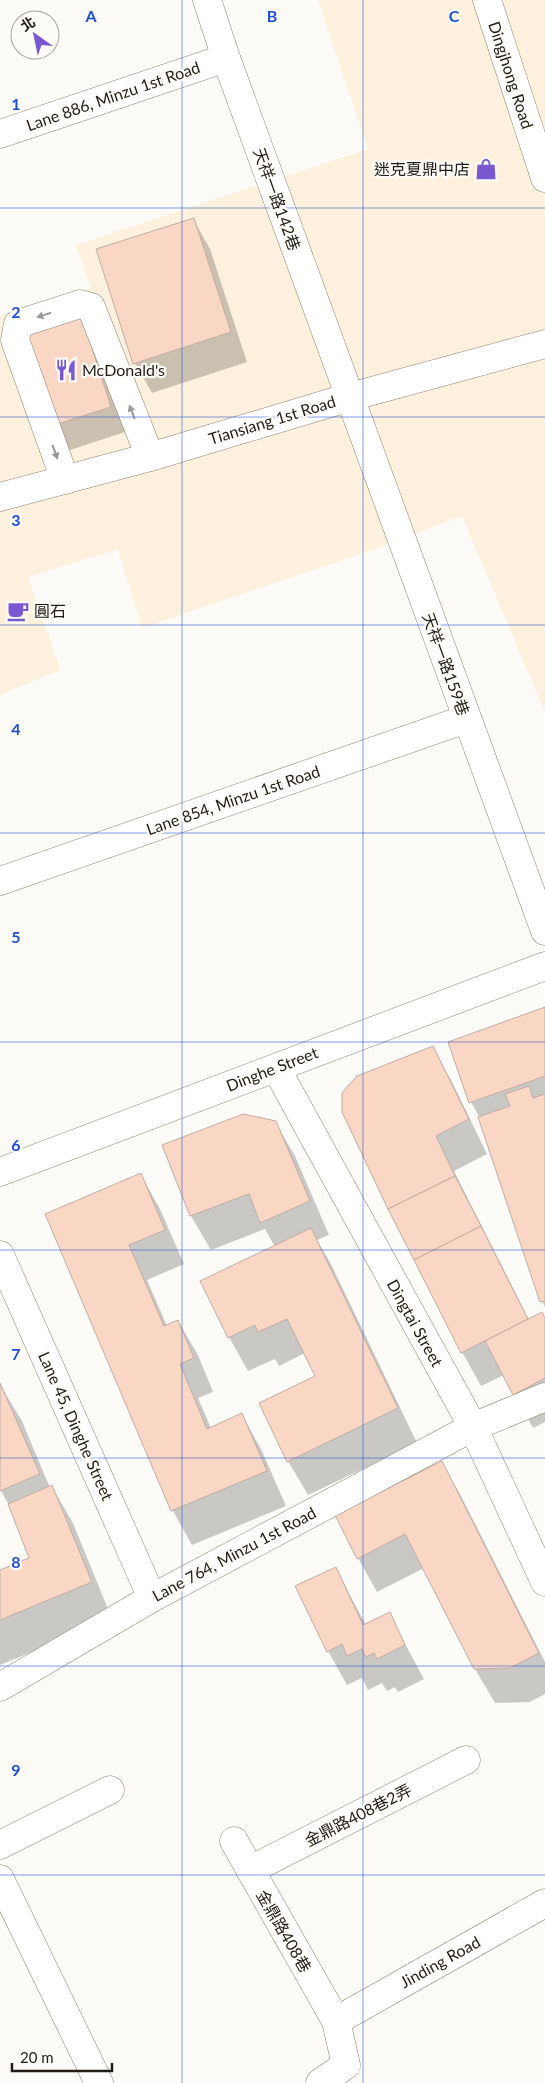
<svg xmlns="http://www.w3.org/2000/svg" width="545" height="2083" viewBox="0 0 545 2083" font-family="Lato,'Noto Sans TC',sans-serif">
  <rect width="100%" height="100%" fill="#fdfbf7"/>
  <polygon fill="#fdf0dc" points="318,0 545,0 545,712 462,516 375,549 142,628 118,549 28,577 60,670 0,695 0,316 91,288 76,245 368,149"/>
  <g fill="#0003">
    <polygon points="193,219 210,249 247,362 152,393 135,363"/>
    <polygon points="23,334 95,341 125,432 67,451"/>
    <polygon points="545,1008 545,1308 480,1118 471,1102"/>
    <polygon points="432,1048 452,1082 487,1154 454,1171 529,1320 545,1320 545,1422 533,1428 504,1375 481,1386 462,1352 343,1112"/>
    <polygon points="275,1122 295,1156 329,1235 317,1240 331,1264 417,1443 308,1495 288,1461 261,1404 316,1377 305,1353 279,1366 275,1359 248,1371 229,1337 275,1247 265,1229 211,1250 191,1216 164,1145"/>
    <polygon points="141,1175 160,1209 184,1264 147,1280 167,1326 178,1321 198,1355 213,1392 198,1398 211,1428 242,1415 261,1449 286,1506 192,1545 173,1511 47,1215"/>
    <polygon points="0,1385 22,1421 50,1488 52,1487 73,1523 112,1619 0,1665 0,1572 31,1559 11,1509 0,1489"/>
    <polygon points="441,1462 461,1496 545,1662 545,1694 530,1702 495,1703 475,1669 424,1568 377,1592 358,1558"/>
    <polygon points="336,1569 366,1625 389,1614 424,1679 398,1692 395,1687 387,1691 382,1683 368,1690 362,1678 347,1685 328,1651"/>
  </g>
  <g fill="#fad7c5" stroke="#c0aca2">
    <polygon points="194,218 231,332 133,364 96,249"/>
    <polygon points="81,314 111,407 51,426 21,333"/>
    <polygon points="545,1007 545,1076 469,1103 448,1042"/>
    <polygon points="433,1046 469,1119 436,1136 455,1176 388,1209 342,1112 342,1093 357,1076"/>
    <polygon points="529,1086 533,1098 545,1094 545,1301 540,1302 478,1117 510,1106 505,1094"/>
    <polygon points="243,1114 276,1121 310,1201 260,1223 249,1194 190,1216 162,1145"/>
    <polygon points="141,1173 165,1230 129,1245 164,1326 178,1320 194,1358 180,1364 207,1429 242,1413 267,1471 171,1511 45,1214"/>
    <polygon points="455,1176 481,1226 414,1260 388,1209"/>
    <polygon points="481,1226 528,1319 461,1353 414,1260"/>
    <polygon points="311,1228 398,1408 287,1462 259,1403 315,1376 287,1319 258,1332 255,1325 228,1338 200,1281"/>
    <polygon points="542,1312 545,1318 545,1378 513,1395 485,1341"/>
    <polygon points="0,1383 40,1474 0,1491"/>
    <polygon points="442,1461 539,1653 510,1668 474,1669 405,1534 357,1559 335,1515"/>
    <polygon points="52,1485 92,1582 0,1620 0,1570 29,1558 8,1504"/>
    <polygon points="336,1567 363,1625 390,1612 405,1645 377,1659 374,1653 366,1657 362,1649 347,1656 342,1644 327,1652 295,1586"/>
  </g>
  <g fill="none" stroke-linecap="round" stroke-linejoin="round">
    <g stroke="#8f8473" stroke-width="29">
      <g id="minor">
        <polyline points="207,0 226,58 545,931"/>
        <polyline points="487,0 545,178"/>
        <polyline points="0,134 226,58"/>
        <polyline points="65,480 15,340 18,324 80,304 91,307 150,457"/>
        <polyline points="0,497 150,457 350,397 545,344"/>
        <polyline points="0,881 466,719"/>
        <polyline points="276,1068 473,1427 545,1582"/>
        <polyline points="0,1172 545,966"/>
        <polyline points="0,1255 152,1598"/>
        <polyline points="0,1687 152,1598 473,1427 545,1397"/>
        <polyline points="234,1841 336,2021 346,2065 320,2083"/>
        <polyline points="0,1845 110,1790"/>
        <polyline points="250,1870 466,1760"/>
        <polyline points="0,1879 99,2083"/>
        <polyline points="336,2021 545,1903"/>
      </g>
    </g>
    <use href="#minor" stroke="#fff" stroke-width="28"/>
  </g>
  <defs><path id="oneway-solid" d="M-6-.8H1V-3.2L6.5 0L1 3.2V.8H-6Z" transform="scale(1.25)"/></defs>
  <g fill="#9c9997">
    <use href="#oneway-solid" transform="translate(44 315) rotate(162)"/>
    <use href="#oneway-solid" transform="translate(132 412) rotate(-111)"/>
    <use href="#oneway-solid" transform="translate(55 452) rotate(70)"/>
  </g>
  <path fill="none" stroke="#1d4ed8" stroke-width="1" stroke-opacity="0.55" d="M182 0V2083M363 0V2083M0 208H545M0 417H545M0 625H545M0 833H545M0 1042H545M0 1250H545M0 1458H545M0 1666H545M0 1875H545"/>
  <defs>
    <g id="shop-bare" transform="scale(1.725)"><path d="M-5-2.5h2.3a2.7 3.5 0 0 1 5.4 0H5L5.5 6h-11ZM-1.5-2.5h3a1.5 2.3 0 0 0-3 0Z" fill="#7958d2" stroke="#fdfbf7" stroke-width="2.5" paint-order="stroke"/></g>
    <g id="restaurant-bare" transform="scale(1.725)"><path d="M-5-6h1v4h1v-4h1v4h1v-4h1v5L-1.5 .5V6h-2V.5L-5-1ZM5-6V6H3V1.5H1.5Q1.5-4 5-6Z" fill="#7958d2" stroke="#fdfbf7" stroke-width="2.5" paint-order="stroke"/></g>
    <g id="cafe-bare" transform="scale(1.725)"><path d="M-5.5-4.5H6V0H3Q3 3.5 0 3.5H-2.5Q-5.5 3.5-5.5 0ZM3-3.2v2h1.7v-2ZM-6 4.5H4V6H-6Z" fill="#7958d2" stroke="#fdfbf7" stroke-width="2.5" paint-order="stroke"/></g>
  </defs>
  <g fill-rule="evenodd">
    <use href="#shop-bare" x="486" y="169"/>
    <use href="#restaurant-bare" x="66" y="370"/>
    <use href="#cafe-bare" x="18" y="611"/>
  </g>
  <g text-anchor="middle" stroke-width="4.5" stroke-linejoin="round" paint-order="stroke">
    <g font-size="16" fill="#221d17" stroke="#fdfbf7">
      <text transform="translate(511 75) rotate(72)" y="6">Dingjhong Road</text>
      <text transform="translate(113 96) rotate(-19)" y="6">Lane 886, Minzu 1st Road</text>
      <text transform="translate(277 199) rotate(70)" y="6">天祥一路142巷</text>
      <text transform="translate(272 420) rotate(-17)" y="6">Tiansiang 1st Road</text>
      <text transform="translate(446 664) rotate(70)" y="6">天祥一路159巷</text>
      <text transform="translate(233 800) rotate(-19)" y="6">Lane 854, Minzu 1st Road</text>
      <text transform="translate(272 1069) rotate(-21)" y="6">Dinghe Street</text>
      <text transform="translate(415 1323) rotate(61)" y="6">Dingtai Street</text>
      <text transform="translate(76 1426) rotate(66)" y="6">Lane 45, Dinghe Street</text>
      <text transform="translate(234 1554) rotate(-28)" y="6">Lane 764, Minzu 1st Road</text>
      <text transform="translate(358 1815) rotate(-27)" y="6">金鼎路408巷2弄</text>
      <text transform="translate(284 1931) rotate(60)" y="6">金鼎路408巷</text>
      <text transform="translate(440 1962) rotate(-29)" y="6">Jinding Road</text>
    </g>
    <g font-size="16" fill="#221d17" stroke="#fdfbf7" text-anchor="start">
      <text x="470" y="175" text-anchor="end">迷克夏鼎中店</text>
      <text x="82" y="376">McDonald's</text>
      <text x="34" y="617">圓石</text>
    </g>
  </g>
  <g font-size="16" text-anchor="middle" font-weight="bold" fill="#1d4ed8" stroke="#fdfbf7" stroke-width="4.5" stroke-linejoin="round" paint-order="stroke">
    <text x="91" y="22">A</text>
    <text x="272" y="22">B</text>
    <text x="454" y="22">C</text>
    <text x="16" y="110">1</text>
    <text x="16" y="318">2</text>
    <text x="16" y="526">3</text>
    <text x="16" y="735">4</text>
    <text x="16" y="943">5</text>
    <text x="16" y="1151">6</text>
    <text x="16" y="1360">7</text>
    <text x="16" y="1568">8</text>
    <text x="16" y="1776">9</text>
  </g>
  <g transform="translate(35 35) rotate(327)"><circle r="24" fill="#fdfbf7" stroke="#a5a29d"/>
  <path d="M0-4L9 19L0 12L-9 19Z" fill="#7958d2"/>
  <text y="-8" font-size="14" font-weight="bold" text-anchor="middle" fill="#221d17">北</text>
  </g>
  <path d="M12 2063v8h100v-8" fill="none" stroke="#221d17" stroke-width="2.5"/>
  <text x="20" y="2063" font-size="15" fill="#221d17" stroke="#fdfbf7" stroke-width="4" paint-order="stroke">20 m</text>
</svg>
